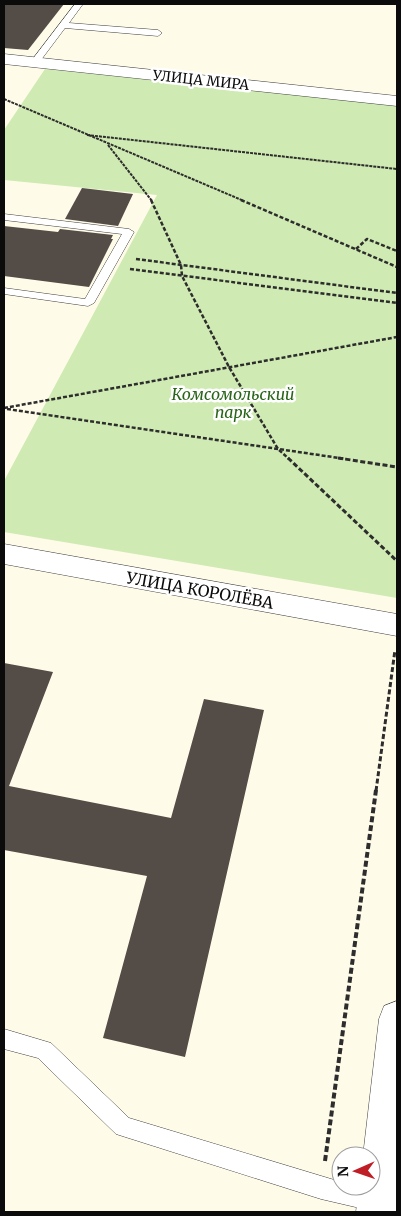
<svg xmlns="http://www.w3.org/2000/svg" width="401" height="1216" viewBox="0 0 401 1216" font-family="Merriweather,serif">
  <rect width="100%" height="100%" fill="#fffbe9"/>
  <polygon fill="#cfeab2" points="45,69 397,105 397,598 4,532 4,481 157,195 4,180 4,130"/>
  <g fill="#544c47">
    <polygon points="4,4 64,4 28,50 4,48"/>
    <polygon points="82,188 133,194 118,226 65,219"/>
    <polygon points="4,226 58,232 60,229 113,235 111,239 113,239 89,287 4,276"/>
    <polygon points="4,663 53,672 9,786 171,818 204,699 264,710 185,1057 103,1038 147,876 4,850"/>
  </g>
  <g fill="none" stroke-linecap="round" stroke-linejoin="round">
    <g stroke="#3e3e3e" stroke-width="1">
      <g id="lane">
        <polygon points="75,4 83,4 69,23 158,30 162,33 158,36 65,28 38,64 32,64 32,60"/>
        <polygon points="4,214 129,229 134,232 94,303 88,306 4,294 4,288 85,299 122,234 4,220"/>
        <path d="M4 1029 51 1043 129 1118 341 1182V1186C357 1186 370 1187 385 1193L388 1201 385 1209 377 1212 321 1199 116 1134 38 1058 4 1049Z"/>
      </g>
    </g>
    <g stroke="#3e3e3e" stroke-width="1">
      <g id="street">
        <polygon points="4,54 397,96 397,106 4,64"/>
        <polygon points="4,544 397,614 397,636 4,564"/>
        <polygon points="397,1001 396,1212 356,1212 359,1186 371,1186 371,1156 363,1156 379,1019 384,1006"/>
      </g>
    </g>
    <g stroke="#2d2d2d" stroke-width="2" stroke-dasharray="3 1" stroke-linecap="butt">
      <polyline points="4,99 244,201"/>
      <polyline points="87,135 397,169"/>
      <polyline points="108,145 152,201"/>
    </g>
    <g stroke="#2d2d2d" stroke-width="2.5" stroke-dasharray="4 2" stroke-linecap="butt">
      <polyline points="151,200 181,265 182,276 229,367 278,449 289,459"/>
      <polyline points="241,200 397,267"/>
      <polyline points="356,249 367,239 397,251"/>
      <polyline points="136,259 397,293"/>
      <polyline points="130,269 397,303"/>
      <polyline points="4,408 397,337"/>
      <polyline points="7,409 346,459"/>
    </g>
    <g stroke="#2d2d2d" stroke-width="3" stroke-dasharray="5 2.5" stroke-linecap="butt">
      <polyline points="288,458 397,561"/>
      <polyline points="338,458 397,467"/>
      <polyline points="376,791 395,650"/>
    </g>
    <polyline stroke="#2d2d2d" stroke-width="4" stroke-dasharray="6 3" stroke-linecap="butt" points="325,1161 376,790"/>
    <use href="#lane" fill="#fff" fill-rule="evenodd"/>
    <use href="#street" fill="#fff" fill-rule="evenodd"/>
  </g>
  <g text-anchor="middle" stroke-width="5" stroke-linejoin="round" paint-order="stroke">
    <g font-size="14" fill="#0b0b0b" stroke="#fff">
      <text transform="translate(201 80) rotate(6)" y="5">УЛИЦА МИРА</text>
    </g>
    <g font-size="16" font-style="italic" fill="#296519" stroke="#fff">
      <text x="233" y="400">Комсомольский<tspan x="233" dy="18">парк</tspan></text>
    </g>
    <g font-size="16" fill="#0b0b0b" stroke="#fff">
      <text transform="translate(200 590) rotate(10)" y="6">УЛИЦА КОРОЛЁВА</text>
    </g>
  </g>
  <rect width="401" height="1216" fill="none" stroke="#0b0b0b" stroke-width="10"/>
  <g transform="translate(356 1171) rotate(268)"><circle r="24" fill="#ffffff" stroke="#9d9d9d"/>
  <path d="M0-4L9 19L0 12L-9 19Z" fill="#c01e26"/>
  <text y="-8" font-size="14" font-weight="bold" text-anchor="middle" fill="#0b0b0b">N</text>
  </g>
</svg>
